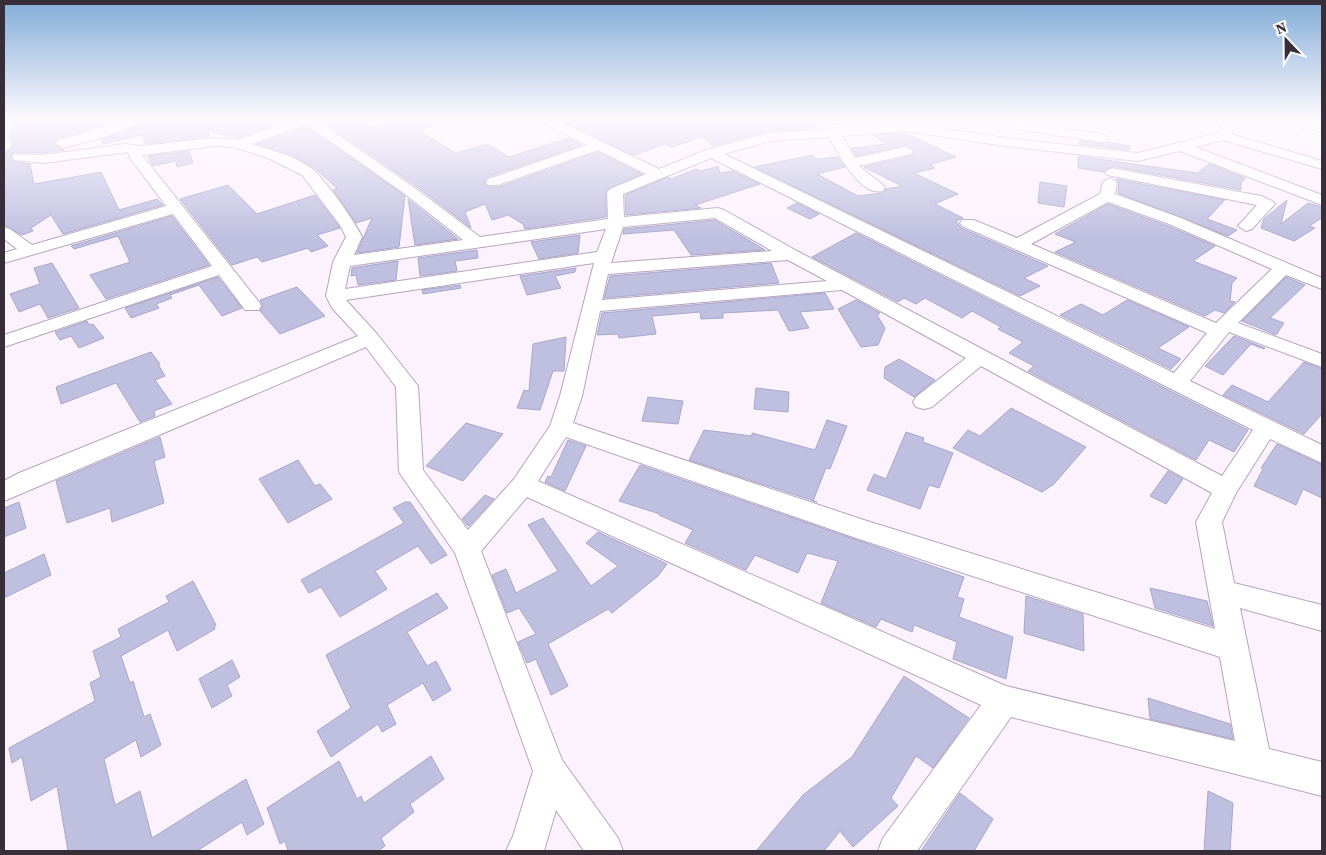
<svg xmlns="http://www.w3.org/2000/svg" width="1326" height="855" viewBox="0 0 1326 855" font-family="'Source Serif 4',serif">
  <rect width="100%" height="100%" fill="#fcf2fe"/>
  <g fill="#bfbfe0" stroke="#a8a7c8">
    <polygon points="13,120 21,123 37,120 114,120 114,122 57,139 54,144 64,150 43,153 14,152 10,158 14,162 30,164 34,184 101,172 119,210 157,199 163,205 63,234 51,215 31,228 33,231 22,235 4,225 4,157 5,153 13,147 13,141 9,137"/>
    <polygon points="165,120 289,120 238,138 209,131 208,137 145,144 143,135 103,144 101,140 143,123 148,124"/>
    <polygon points="319,120 358,120 372,126 400,120 439,120 439,124 418,130 456,153 488,144 509,157 569,138 582,145 487,177 484,183 488,187 499,187 598,152 642,174 606,191 606,217 525,229 523,224 508,215 492,220 485,204 465,212 471,228 416,186"/>
    <polygon points="560,120 819,120 820,125 805,129 771,131 713,146 703,137 671,147 666,144 634,155"/>
    <polygon points="306,126 405,196 399,247 357,253 372,218 356,223 333,190 337,188 313,167 292,155 257,144"/>
    <polygon points="906,133 956,157 930,165 935,168 914,173 958,194 935,204 963,218 956,221 961,228 1048,266 1024,278 1040,286 1020,296 754,167 812,155 817,159 838,157 845,167 817,174 858,196 883,193 886,189 902,186 864,167 911,156 915,151 906,145 856,156 851,148 887,144 873,135"/>
    <polygon points="1079,140 1102,144 1106,142 1130,146 1129,150 1079,144"/>
    <polygon points="189,151 193,163 177,167 176,161 153,166 148,156"/>
    <polygon points="1078,156 1197,173 1209,164 1245,178 1241,183 1241,190 1112,166 1103,172 1078,168"/>
    <polygon points="718,166 720,173 732,171 760,184 695,205 701,208 626,215 625,195 668,177 671,179 696,169 701,171"/>
    <polygon points="1116,179 1225,200 1207,219 1237,230 1228,236 1118,193 1119,182"/>
    <polygon points="1040,182 1067,186 1064,207 1038,203"/>
    <polygon points="228,185 257,214 315,195 340,228 317,235 328,246 311,252 308,248 262,262 257,257 232,265 180,199"/>
    <polygon points="408,199 458,239 415,245"/>
    <polygon points="1287,200 1281,224 1308,203 1322,207 1322,218 1309,226 1315,228 1294,241 1261,228 1264,219"/>
    <polygon points="797,203 819,214 810,219 787,208"/>
    <polygon points="1108,204 1168,226 1215,246 1193,261 1237,278 1232,283 1230,301 1235,302 1224,313 1215,310 1205,316 1055,252 1076,242 1055,234"/>
    <polygon points="172,216 209,265 106,299 90,275 130,262 118,236 74,249 71,246"/>
    <polygon points="715,220 765,250 691,255 674,230 623,234 624,229"/>
    <polygon points="856,233 1248,430 1234,452 1209,440 1196,460 1028,371 1034,366 1009,353 1023,342 998,329 1001,327 972,311 962,318 925,298 916,304 904,298 898,302 812,257"/>
    <polygon points="580,235 578,253 539,259 531,242"/>
    <polygon points="477,250 478,258 455,261 457,271 420,276 418,258"/>
    <polygon points="398,261 396,280 358,285 356,275 351,276 352,268"/>
    <polygon points="52,263 79,308 48,318 40,304 19,312 10,294 40,284 34,268"/>
    <polygon points="771,263 779,283 604,298 610,276"/>
    <polygon points="576,268 575,272 555,276 561,288 527,295 520,276"/>
    <polygon points="218,277 242,308 222,316 199,285 170,295 172,298 156,304 159,308 131,318 125,308"/>
    <polygon points="1286,277 1305,285 1270,318 1284,323 1276,335 1242,321"/>
    <polygon points="460,285 461,288 423,294 422,290"/>
    <polygon points="297,287 325,316 280,334 260,311 263,305 260,300"/>
    <polygon points="825,293 834,309 800,312 809,328 789,331 778,310 723,313 723,318 701,319 700,312 652,316 656,334 619,338 618,334 597,335 602,313"/>
    <polygon points="856,300 880,313 877,315 885,328 878,345 861,347 838,309"/>
    <polygon points="1127,300 1189,327 1158,348 1181,359 1171,369 1060,315 1081,304 1103,315"/>
    <polygon points="87,321 89,325 93,324 104,338 79,348 71,336 60,340 55,332"/>
    <polygon points="1234,336 1265,348 1264,349 1251,344 1223,375 1205,366"/>
    <polygon points="566,337 564,371 553,371 540,410 517,408 524,390 529,391 533,344"/>
    <polygon points="151,352 160,364 158,364 165,376 155,380 172,404 154,411 155,416 140,422 116,383 61,404 56,387"/>
    <polygon points="899,359 935,380 914,397 884,378 885,367"/>
    <polygon points="1304,362 1322,369 1322,414 1304,434 1223,395 1232,385 1268,402"/>
    <polygon points="756,388 789,392 788,412 754,409"/>
    <polygon points="648,397 683,401 678,424 642,421"/>
    <polygon points="1011,408 1086,447 1054,484 1042,492 953,448 968,430 980,436"/>
    <polygon points="827,420 847,426 830,469 826,468 813,501 817,502 689,460 704,430 752,436 752,433 815,450"/>
    <polygon points="466,423 503,434 463,481 426,466"/>
    <polygon points="906,432 924,438 923,442 953,453 939,488 929,485 920,509 867,490 874,474 886,479"/>
    <polygon points="160,437 165,457 154,461 164,503 112,522 110,508 67,523 56,481"/>
    <polygon points="568,440 586,446 565,491 545,482 548,476 551,477"/>
    <polygon points="1277,444 1322,465 1322,498 1303,489 1296,505 1254,486 1263,469 1261,468"/>
    <polygon points="298,460 315,486 320,484 332,499 288,523 259,479"/>
    <polygon points="640,465 964,577 957,597 964,599 959,617 1013,637 1006,679 953,659 957,642 914,625 912,632 881,619 876,627 821,603 838,561 807,553 798,573 755,555 746,570 685,543 693,530 659,515 660,514 619,501"/>
    <polygon points="1168,471 1183,479 1166,504 1150,496"/>
    <polygon points="485,495 494,499 469,526 467,525 462,519"/>
    <polygon points="19,502 26,528 4,537 4,508"/>
    <polygon points="405,502 410,502 447,555 431,564 418,546 375,571 387,589 340,617 321,587 309,593 301,580 404,523 393,508"/>
    <polygon points="543,518 591,586 618,566 586,543 598,532 667,564 658,576 612,613 608,609 548,644 568,686 551,695 536,659 527,663 518,642 536,634 519,608 507,613 492,575 506,569 516,593 558,571 528,525"/>
    <polygon points="44,554 51,575 4,598 4,573"/>
    <polygon points="193,581 216,625 214,626 215,629 177,651 168,630 121,656 130,683 133,681 144,717 150,714 161,745 141,757 136,740 104,759 115,805 140,791 152,838 246,779 264,824 247,835 242,822 197,851 68,851 57,786 31,801 22,757 12,763 9,748 95,701 90,683 101,677 93,651 121,637 118,629 169,602 166,596"/>
    <polygon points="1150,588 1207,601 1213,626 1155,608"/>
    <polygon points="437,593 448,608 407,632 427,666 436,661 451,690 433,701 423,683 387,705 396,724 382,732 378,724 331,757 317,731 351,708 326,655"/>
    <polygon points="1026,596 1083,614 1084,651 1024,633"/>
    <polygon points="232,660 240,677 227,685 232,696 212,708 199,679"/>
    <polygon points="904,676 969,718 933,768 916,756 891,798 898,806 853,847 840,831 824,851 756,851 803,795 852,757"/>
    <polygon points="1148,698 1230,724 1233,739 1150,719"/>
    <polygon points="431,756 444,779 410,804 414,812 381,838 385,846 378,851 288,851 285,841 280,844 267,808 339,761 357,799 361,796 364,803"/>
    <polygon points="1208,791 1233,803 1230,851 1204,851"/>
    <polygon points="960,793 993,819 974,851 921,851"/>
  </g>
  <g fill="none" stroke-linecap="round" stroke-linejoin="round">
    <g stroke="#b9a3bf" stroke-width="2">
      <g id="minor">
        <polygon points="126,120 143,120 141,123 101,138 63,148 56,144 58,141"/>
        <path d="M294 120H316L415 188 480 237 608 219 607 192 610 189 646 174 598 150 498 185H488L486 182 488 179 587 145 543 123 541 120H556L659 169 706 150 771 133 906 123 1005 138 1138 153 1218 133 1225 120H1237L1231 134 1322 161V169L1223 140 1195 147 1322 195V205L1180 151 1138 161 1005 146 906 131 842 136 855 158 906 147 913 151 911 154 859 166 883 185 885 188 883 191C860 197 838 153 829 137L771 141 724 154 1174 373 1207 333 962 226 960 223 962 220H974L1017 238 1100 194 1103 182 1110 178 1117 182 1115 194 1181 218 1322 278V289L1286 275 1238 323 1322 354V367L1229 332 1190 381 1322 445V463L1270 439 1236 493 1222 522 1234 583 1322 605V631L1240 608 1269 749 1322 762V796L1011 717 917 851H878L883 838 981 705 527 497 481 551 562 760 618 838 623 851H584L556 810 544 851H506L513 836 533 771 455 553 399 472 396 387 366 347 4 501V481L19 473 358 336 332 308 326 296 333 262 346 237 340 225 302 175 268 158 233 147 214 146 142 155 259 302 261 306 259 310H245L219 275 4 347V335L212 266 173 214 4 263V253L17 249 4 239V227L10 229 32 245 166 206 130 158 128 152 43 163 14 160 12 157 14 154 43 155 125 144 142 146 214 138 238 140ZM306 124 405 194 463 240 354 255 362 237C355 222 325 179 312 169 296 156 271 150 251 144ZM711 158 1253 430 1222 476 797 251 724 210 718 208 624 217 623 194ZM1108 202 1169 224 1272 269 1216 323 1031 244ZM715 218 772 251 611 263 623 227ZM606 229 597 252 345 289 350 266ZM788 260 827 281 602 300 608 274ZM594 263 560 396 550 426 514 479 468 530 423 470 418 386 377 334 346 300ZM842 290 966 358 916 397 913 402 916 407 924 409 932 407 981 366 1212 493 1196 522 1215 629 867 521 573 423 582 396 600 311ZM566 437 856 538 1220 657 1235 741 1006 686 538 481Z"/>
        <polygon points="978,120 1007,120 1102,134 1109,138 1102,142 984,124"/>
        <polygon points="1278,120 1301,120 1322,124 1322,132 1280,123"/>
        <polygon points="4,137 11,141 11,147 4,151"/>
        <polygon points="1112,168 1261,196 1272,201 1275,204 1252,229 1246,231 1238,226 1257,205 1107,175 1105,172"/>
      </g>
    </g>
    <use href="#minor" fill="#fff" fill-rule="evenodd"/>
  </g>
  <linearGradient id="sky" x2="0" y2="1"><stop stop-color="#83add7"/><stop offset="0.5" stop-color="#fef9ff"/><stop offset="1" stop-color="#fef9ff" stop-opacity="0"/></linearGradient>
  <rect width="1326" height="239" fill="url(#sky)"/>
  <rect width="1326" height="855" fill="none" stroke="#372e39" stroke-width="10"/>
  <g transform="translate(1286 40) rotate(338)" stroke="#ffffff" stroke-width="4" paint-order="stroke">
  <path d="M0-4L9 19L0 12L-9 19Z" fill="#372e39"/>
  <text y="-8" font-size="14" font-weight="bold" text-anchor="middle" fill="#372e39">N</text>
  </g>
</svg>
